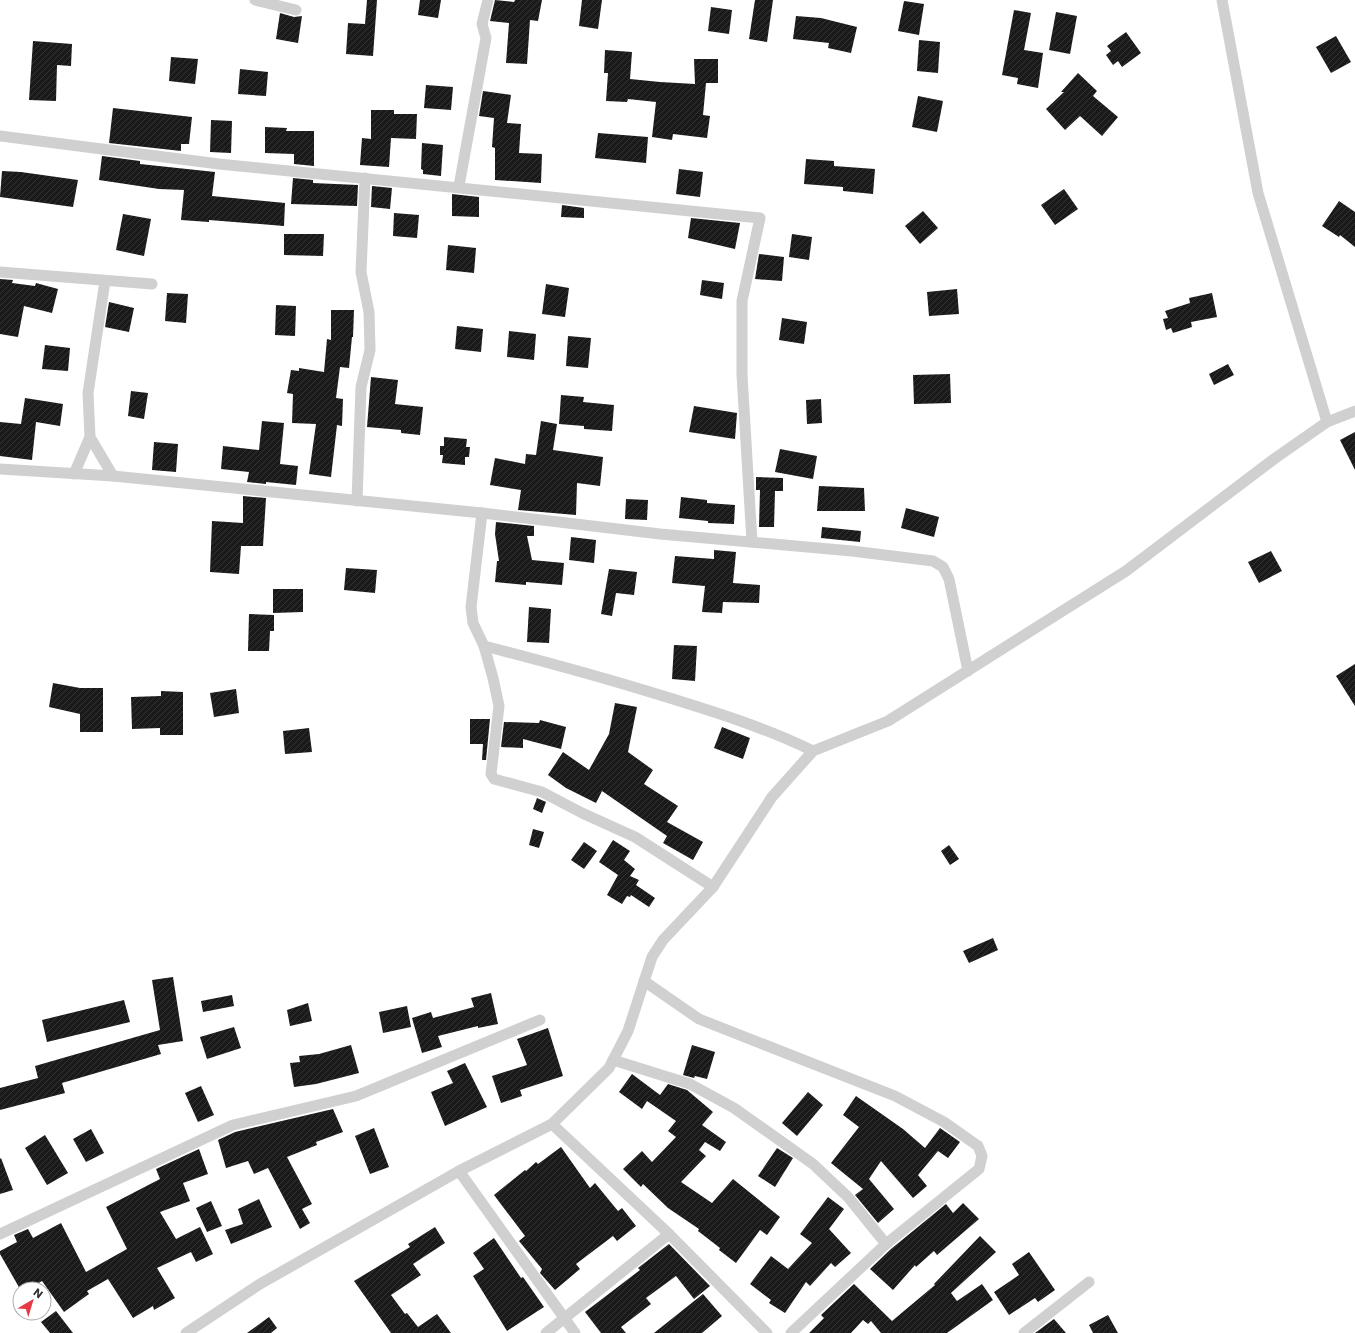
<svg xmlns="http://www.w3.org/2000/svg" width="1355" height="1333" viewBox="0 0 1355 1333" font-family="Poppins,sans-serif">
  <defs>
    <pattern id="building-hatch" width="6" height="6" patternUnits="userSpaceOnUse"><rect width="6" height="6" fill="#1a1a1a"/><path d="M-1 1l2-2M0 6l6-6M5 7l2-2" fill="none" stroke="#333"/></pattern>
  </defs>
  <rect width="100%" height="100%" fill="#fff"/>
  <g fill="url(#building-hatch)">
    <polygon points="367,0 377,0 373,56 346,54 348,23 365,24"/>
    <polygon points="420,0 441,0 438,18 418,15"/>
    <polygon points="495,0 514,2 515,0 542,0 538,21 530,20 527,64 506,63 509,23 490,21"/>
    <polygon points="582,0 602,0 598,29 579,26"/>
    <polygon points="755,0 773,0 767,42 749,39"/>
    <polygon points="904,1 924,4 919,35 898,31"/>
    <polygon points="711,7 732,10 729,34 708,31"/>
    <polygon points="1014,10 1031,13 1024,50 1043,53 1038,88 1017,84 1018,78 1002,75"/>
    <polygon points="1056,12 1077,16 1070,54 1049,50"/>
    <polygon points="280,13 294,17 302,16 298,43 276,39"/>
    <polygon points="796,16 821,18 857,27 851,53 828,48 829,43 793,39"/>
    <polygon points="1126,32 1141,53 1122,67 1118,61 1113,65 1106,55 1111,51 1107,46"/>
    <polygon points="1336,36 1351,62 1331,73 1316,47"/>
    <polygon points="919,40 940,42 938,73 917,71"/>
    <polygon points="33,41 72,44 71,66 57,65 56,101 29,100"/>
    <polygon points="605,50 632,52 630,79 660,82 695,84 694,59 718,59 718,83 706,83 703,115 710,116 707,138 673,134 672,140 652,137 656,102 628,99 627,102 606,101 608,73 604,73"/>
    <polygon points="171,57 198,59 195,84 169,81"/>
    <polygon points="240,69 268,72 266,96 238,94"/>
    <polygon points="1078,73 1097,91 1093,96 1118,117 1102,136 1080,116 1065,130 1046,109 1064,92 1061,92"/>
    <polygon points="426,85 453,87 451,110 424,108"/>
    <polygon points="483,91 511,95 507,123 521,124 519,153 542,154 541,183 495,180 495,148 492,147 494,118 479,116"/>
    <polygon points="918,96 943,101 937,132 912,127"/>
    <polygon points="113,108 192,117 189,144 181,144 181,151 109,143"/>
    <polygon points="371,110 394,110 394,114 417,114 416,139 391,138 389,167 360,165 362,138 371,139"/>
    <polygon points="211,120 232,121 231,153 210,152"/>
    <polygon points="265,127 287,128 286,131 314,131 314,166 294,164 294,154 265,153"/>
    <polygon points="598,133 648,137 646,163 595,158"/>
    <polygon points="422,143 443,145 441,176 423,174 423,170 421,169"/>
    <polygon points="102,156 140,161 140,164 215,172 212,196 285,203 284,226 209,220 209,222 181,220 184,190 159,189 99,180"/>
    <polygon points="806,159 834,161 834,166 875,169 873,194 843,191 843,187 804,184"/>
    <polygon points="679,169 703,172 700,197 676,194"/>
    <polygon points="2,171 21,172 78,180 73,207 0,197"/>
    <polygon points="293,178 313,180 313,183 358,185 357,206 291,204"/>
    <polygon points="372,186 392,188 390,209 371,207"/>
    <polygon points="1064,189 1078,209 1055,225 1041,205"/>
    <polygon points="452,194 479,197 479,217 452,216"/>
    <polygon points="1339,201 1355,212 1355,247 1340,235 1339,237 1322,226"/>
    <polygon points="562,205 584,208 584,218 561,217"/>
    <polygon points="923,211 938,228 920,244 905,226"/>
    <polygon points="394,213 419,215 417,238 393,236"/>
    <polygon points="123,214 151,219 144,256 116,250"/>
    <polygon points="691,218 740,223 735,249 688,238"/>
    <polygon points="284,234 324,234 323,256 284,255"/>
    <polygon points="792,234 812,237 809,260 789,257"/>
    <polygon points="448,245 476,248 474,273 446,270"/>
    <polygon points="759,254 784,257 782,281 755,279"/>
    <polygon points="0,279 13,280 12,283 35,286 36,283 58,289 52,313 24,306 18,337 0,334"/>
    <polygon points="702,280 724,283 722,299 700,295"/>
    <polygon points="546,284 569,288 565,317 542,314"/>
    <polygon points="957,289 959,314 929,316 927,292"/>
    <polygon points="167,293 188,294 186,323 165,321"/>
    <polygon points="1212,293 1217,317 1191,322 1192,327 1173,333 1171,328 1166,330 1163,319 1168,318 1165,311 1190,303 1189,298"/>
    <polygon points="109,302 134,308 129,332 105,327"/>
    <polygon points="276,305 296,306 295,336 275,335"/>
    <polygon points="331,310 354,310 353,337 352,337 349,368 340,367 336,398 343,399 342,426 337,425 331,477 309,474 316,424 292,423 293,394 287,393 291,370 299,371 299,368 324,372 327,339 331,340"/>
    <polygon points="782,318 807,322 804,344 779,340"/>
    <polygon points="457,326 483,329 481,352 455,349"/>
    <polygon points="509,331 536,334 534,360 507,357"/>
    <polygon points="568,336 591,338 588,368 566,366"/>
    <polygon points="45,345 70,348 68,371 42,369"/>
    <polygon points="1228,364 1234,375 1214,385 1209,374"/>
    <polygon points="950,374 951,403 914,404 913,375"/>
    <polygon points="371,377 398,380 395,404 423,407 420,435 401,433 401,430 367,427"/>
    <polygon points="131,391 148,393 144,419 128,416"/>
    <polygon points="561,395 584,397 583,402 614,405 612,431 584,429 584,426 559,424"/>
    <polygon points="25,398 63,404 60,426 36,422 32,460 0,456 0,422 21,424"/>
    <polygon points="821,399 822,423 807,424 806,400"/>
    <polygon points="694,406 737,413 735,439 689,432"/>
    <polygon points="262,421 284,423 280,464 298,466 296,485 266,482 266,484 247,482 249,472 221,469 223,446 259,450"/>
    <polygon points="541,421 557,424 553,450 603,457 600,486 577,483 576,515 518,510 521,490 490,485 495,458 525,464 526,454 536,455"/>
    <polygon points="1355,432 1355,470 1340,440"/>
    <polygon points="444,437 467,439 466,447 470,447 469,457 465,457 465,465 442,463 443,455 440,455 440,446 444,446"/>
    <polygon points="154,442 178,444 176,472 152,470"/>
    <polygon points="780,449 817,456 813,479 775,472"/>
    <polygon points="756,477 783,478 783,491 775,491 774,527 759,527 760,490 756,490"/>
    <polygon points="819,486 864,488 865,511 817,511"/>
    <polygon points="243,496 266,498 263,546 241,546 239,574 210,572 212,521 243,523"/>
    <polygon points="681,497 707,500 707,503 735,505 734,524 708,523 708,521 679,518"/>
    <polygon points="626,499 648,500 647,520 625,519"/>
    <polygon points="906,508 939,517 934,537 901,528"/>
    <polygon points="496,522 534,526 534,536 527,536 532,560 564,563 562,585 526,582 526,585 495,582 497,561 499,561 495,534"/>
    <polygon points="822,527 861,531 860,542 821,538"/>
    <polygon points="571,537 596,540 594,563 569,560"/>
    <polygon points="714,550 736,552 733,583 760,585 759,603 723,602 722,613 702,612 705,586 672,583 675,556 714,559"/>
    <polygon points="1271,551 1282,571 1259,583 1248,562"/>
    <polygon points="346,568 377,570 375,593 344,590"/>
    <polygon points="609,569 637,572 634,595 616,593 612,616 601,614"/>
    <polygon points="273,589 303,589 303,612 273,613"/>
    <polygon points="529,607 551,609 549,643 527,642"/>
    <polygon points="249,614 274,615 274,631 270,631 269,651 248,651"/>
    <polygon points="674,645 697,646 695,681 672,679"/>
    <polygon points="1355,664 1355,706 1336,676"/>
    <polygon points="53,683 80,688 103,688 103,732 80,732 80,714 49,707"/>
    <polygon points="236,689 239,713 214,717 210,693"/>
    <polygon points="161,691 183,692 183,735 160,735 160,728 132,729 131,697 161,696"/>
    <polygon points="615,703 637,707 628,752 653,770 644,784 678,806 667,822 703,842 693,860 663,843 667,836 602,791 596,803 566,788 548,775 563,752 589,770 609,734"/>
    <polygon points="470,719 490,719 486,760 482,760 483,744 470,744"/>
    <polygon points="540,720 566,727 561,749 523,739 523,748 501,747 504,722 539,723"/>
    <polygon points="722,727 750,738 743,759 714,748"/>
    <polygon points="309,728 312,752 285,754 283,731"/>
    <polygon points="537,798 546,802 542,813 533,809"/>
    <polygon points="533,829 544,832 539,848 529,845"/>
    <polygon points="613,840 630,851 624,860 635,869 630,876 639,880 636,885 655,898 649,907 631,895 630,897 627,896 622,904 607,895 618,875 599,862"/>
    <polygon points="584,842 597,851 584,869 571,860"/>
    <polygon points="949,845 959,859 950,865 941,851"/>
    <polygon points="993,938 998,950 969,963 963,951"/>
    <polygon points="173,977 183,1041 158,1045 161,1054 62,1083 65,1093 0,1110 0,1088 38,1078 35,1066 160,1030 152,980"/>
    <polygon points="491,993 498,1024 478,1028 478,1026 438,1036 442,1047 422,1053 412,1018 431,1012 433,1018 474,1007 471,998"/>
    <polygon points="232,995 234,1006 203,1012 201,1001"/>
    <polygon points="124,1000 130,1022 47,1042 42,1020"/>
    <polygon points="308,1003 312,1021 290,1026 287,1010"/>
    <polygon points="407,1006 411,1027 383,1033 379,1012"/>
    <polygon points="234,1027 241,1048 207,1059 200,1037"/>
    <polygon points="548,1028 563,1076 520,1090 522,1096 501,1103 492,1076 527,1065 517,1039"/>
    <polygon points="351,1045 359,1073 316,1084 294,1087 290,1063 300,1062 299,1056 319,1054"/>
    <polygon points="692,1045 715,1052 707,1079 695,1076 694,1078 683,1075"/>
    <polygon points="465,1063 487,1107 445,1126 431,1092 453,1083 447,1071"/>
    <polygon points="632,1074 660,1095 668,1084 687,1090 713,1112 702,1125 726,1142 720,1151 705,1142 699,1150 706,1156 681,1182 712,1203 733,1179 780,1217 767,1235 760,1230 736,1263 719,1250 720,1248 698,1231 699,1229 668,1208 643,1184 641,1187 623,1169 642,1151 652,1162 676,1137 668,1131 676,1121 647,1101 642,1109 619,1092"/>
    <polygon points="201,1086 214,1115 198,1122 185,1093"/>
    <polygon points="808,1092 823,1105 797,1136 782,1123"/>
    <polygon points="856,1096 903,1129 925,1148 940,1128 960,1142 948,1158 938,1151 918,1175 927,1186 913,1198 881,1161 869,1179 894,1209 878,1223 855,1195 863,1189 831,1163 859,1127 843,1115"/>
    <polygon points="333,1109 343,1132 316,1142 317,1145 287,1157 312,1204 302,1209 310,1223 300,1229 268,1168 254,1174 248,1161 226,1168 218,1140 235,1132"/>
    <polygon points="374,1128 389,1167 370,1174 355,1136"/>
    <polygon points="91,1129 104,1153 86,1162 73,1139"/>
    <polygon points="45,1135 68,1173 47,1185 25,1148"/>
    <polygon points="561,1147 590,1188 595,1183 618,1211 622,1208 636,1226 617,1241 613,1236 576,1264 580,1269 555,1290 540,1273 542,1269 519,1241 525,1236 494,1195 525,1170 526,1171 536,1162 538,1164"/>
    <polygon points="777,1148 793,1158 775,1187 758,1176"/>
    <polygon points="199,1149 208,1174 183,1183 190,1201 160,1212 176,1239 200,1227 213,1254 196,1262 191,1252 157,1268 175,1298 154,1310 153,1306 133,1318 108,1279 87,1291 89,1294 64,1312 42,1281 28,1289 20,1289 0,1254 0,1251 17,1242 14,1235 28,1229 33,1238 61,1223 86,1272 127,1249 106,1207 160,1179 156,1169"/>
    <polygon points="1,1158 13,1190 0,1194 0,1159"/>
    <polygon points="828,1197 844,1209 829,1229 851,1253 835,1267 831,1263 810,1286 806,1282 785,1313 769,1303 771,1300 750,1284 771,1256 788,1269 812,1243 800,1234"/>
    <polygon points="259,1199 272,1227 231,1244 225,1230 243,1224 238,1209"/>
    <polygon points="211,1201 222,1226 207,1232 196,1208"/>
    <polygon points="963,1203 979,1219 937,1255 934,1251 916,1267 915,1265 893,1290 870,1269 891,1249 946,1204 953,1213"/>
    <polygon points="435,1227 445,1243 413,1264 421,1275 391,1295 405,1314 407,1313 418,1327 437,1314 451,1333 391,1333 354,1281 410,1247 408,1244"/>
    <polygon points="980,1236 996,1252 951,1293 957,1301 982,1284 993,1300 947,1333 881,1333 871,1321 868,1324 863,1320 851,1333 809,1333 824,1318 821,1315 854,1284 892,1321 935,1285 934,1284"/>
    <polygon points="494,1238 521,1278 523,1277 544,1307 507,1331 473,1276 484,1269 473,1253"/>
    <polygon points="669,1244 710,1286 694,1299 676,1276 646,1298 651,1304 621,1327 626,1333 601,1333 585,1312 640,1270 638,1268"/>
    <polygon points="1029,1252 1055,1290 1038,1302 1035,1298 1009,1315 994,1292 1019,1275 1012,1264"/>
    <polygon points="703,1294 722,1316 702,1333 654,1333"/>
    <polygon points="56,1311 73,1333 50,1333 41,1322"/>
    <polygon points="1108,1315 1118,1333 1093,1333 1089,1325"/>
    <polygon points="269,1317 277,1328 271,1333 247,1333"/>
    <polygon points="1054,1319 1066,1333 1035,1333"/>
  </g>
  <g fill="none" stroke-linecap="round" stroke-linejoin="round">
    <g stroke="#d0d0d0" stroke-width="11">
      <polyline points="255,0 296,10"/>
      <polyline points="1222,0 1258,193 1327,422"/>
      <polyline points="0,136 219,164 760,218 742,301 742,375 752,542"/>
      <polyline points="459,186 486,38 482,24 488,0"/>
      <polyline points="0,272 152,284"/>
      <polyline points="105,281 88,393 90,437 113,476"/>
      <polyline points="0,469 113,476 482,513 660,534 852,551 933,561 943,567 949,579 968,671"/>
      <polyline points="74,474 90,437"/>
      <polyline points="357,501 361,387 370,350 369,312 361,272 365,178"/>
      <polyline points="482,513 471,607 473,623 484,646 493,678 499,706 491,774 494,779 542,792 582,813 635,837 713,887"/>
      <path d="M484 646C543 661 601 677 660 695 712 711 764 727 813 751"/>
      <polyline points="644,981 699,1019 895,1096 944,1122 978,1146 982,1156 979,1169 886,1244 791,1333"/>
      <polyline points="613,1060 690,1084 734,1108 813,1164 848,1197 886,1244"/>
      <polyline points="552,1124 669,1234 767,1333"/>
      <polyline points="459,1171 575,1333"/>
      <polyline points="0,1234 233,1125 356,1096 540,1020"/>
      <polyline points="186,1333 260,1284 459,1171 552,1124 609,1068 628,1031 652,957 663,940 713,887 772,797 813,751 888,721 1126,571 1274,459 1327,422 1355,411"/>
      <polyline points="546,1333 669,1234"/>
      <polyline points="1024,1333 1089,1282"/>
    </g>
  </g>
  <g transform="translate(32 1301) rotate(38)"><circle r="19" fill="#ffffff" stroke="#adadad"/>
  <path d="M0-3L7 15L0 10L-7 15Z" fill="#e63946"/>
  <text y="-6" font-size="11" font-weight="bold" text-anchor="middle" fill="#333333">N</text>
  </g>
</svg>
